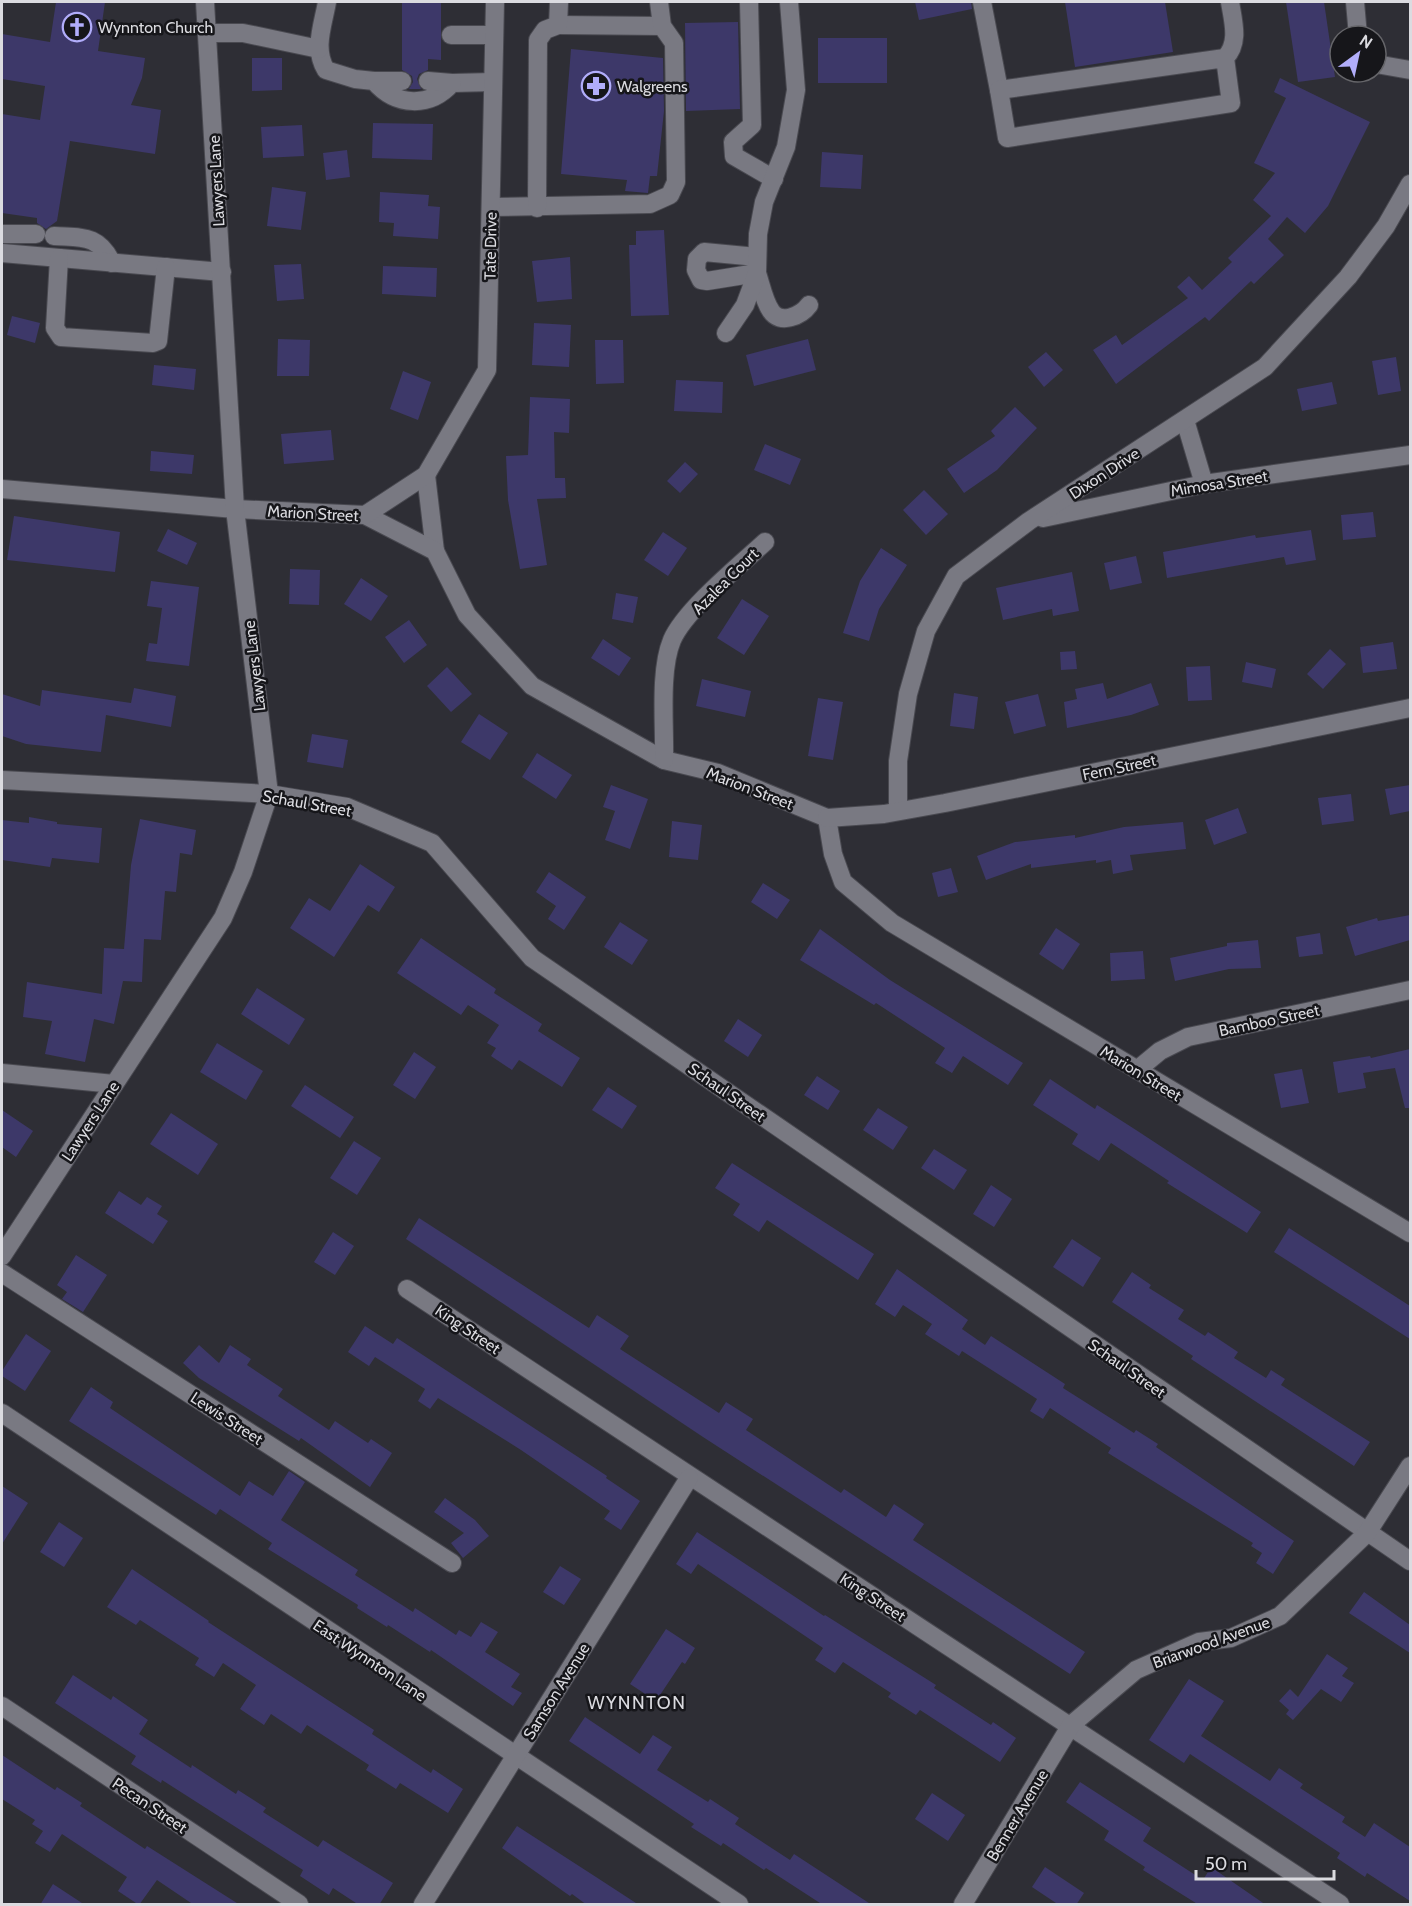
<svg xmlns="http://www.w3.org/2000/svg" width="1412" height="1906" viewBox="0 0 1412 1906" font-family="Cabin,sans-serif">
  <rect width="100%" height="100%" fill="#2e2e35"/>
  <g fill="#3d3869">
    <polygon points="56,2 105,2 98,51 145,58 142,78 131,105 161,110 155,154 70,141 57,221 46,229 37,223 37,218 2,213 2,114 40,120 45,86 2,79 2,34 50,42"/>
    <polygon points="402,2 441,2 441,60 428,59 428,70 419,74 417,79 421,89 409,89 413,82 412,76 402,70"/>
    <polygon points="915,2 971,2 972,9 919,20"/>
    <polygon points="1065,2 1165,2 1173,52 1075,67"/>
    <polygon points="1286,2 1324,2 1335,77 1298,82"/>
    <polygon points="738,22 740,109 686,111 685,23"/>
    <rect x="818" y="38" width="69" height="45"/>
    <polygon points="571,49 663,58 664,111 657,176 650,176 648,193 625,191 627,180 561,174"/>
    <polygon points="252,58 282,58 282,90 252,91"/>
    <polygon points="1280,78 1370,122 1328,206 1305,233 1287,217 1268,239 1284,255 1254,284 1251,281 1209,321 1205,317 1116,384 1093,350 1116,335 1122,345 1188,298 1177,287 1189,276 1202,290 1232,262 1228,258 1271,216 1253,200 1275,173 1254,163 1286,98 1274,92"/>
    <polygon points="373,123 433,124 432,160 372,158"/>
    <polygon points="302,125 304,156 263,158 261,127"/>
    <polygon points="347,150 350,177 326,180 323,153"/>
    <polygon points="822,152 863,155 861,189 820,187"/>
    <polygon points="272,187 306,192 301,230 267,226"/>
    <polygon points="380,192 429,195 428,206 440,207 438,239 393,236 394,223 379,222"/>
    <polygon points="664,230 669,315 631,316 629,245 636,245 636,231"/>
    <polygon points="570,257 572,299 537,302 532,261"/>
    <polygon points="301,264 304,299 277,301 274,265"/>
    <polygon points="383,266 437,268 436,297 382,294"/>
    <polygon points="12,316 40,323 35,343 7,335"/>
    <polygon points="534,323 571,325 569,367 532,365"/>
    <polygon points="278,339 310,340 309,376 277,376"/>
    <polygon points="808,339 816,370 754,386 746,355"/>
    <polygon points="595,340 623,340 624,383 596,384"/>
    <polygon points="1046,352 1063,370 1044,387 1028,367"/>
    <polygon points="1396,357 1401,391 1378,395 1372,361"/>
    <polygon points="154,365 196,369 194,390 152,385"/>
    <polygon points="403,371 431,382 418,420 390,409"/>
    <polygon points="676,380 723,382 722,413 674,411"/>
    <polygon points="1332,382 1337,404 1302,411 1297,389"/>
    <polygon points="530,397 570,399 569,433 554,432 555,478 565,478 566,498 537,499 547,565 520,569 508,500 506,456 528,455"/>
    <polygon points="1015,407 1037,428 997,470 964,493 947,469 995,436 991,431"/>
    <polygon points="331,430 334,460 284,464 281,434"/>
    <polygon points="765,444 801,459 790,485 754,470"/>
    <polygon points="151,451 194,455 192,474 150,471"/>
    <polygon points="685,462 698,474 680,493 667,481"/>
    <polygon points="924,490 948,514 926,535 903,510"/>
    <polygon points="1373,512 1376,537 1343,540 1341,515"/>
    <polygon points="14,516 120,532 115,572 7,560"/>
    <polygon points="168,529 197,543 187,565 157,551"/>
    <polygon points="1311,530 1316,560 1286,565 1284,557 1167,578 1163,552 1255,535 1256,538"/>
    <polygon points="663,532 687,548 668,576 644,560"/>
    <polygon points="881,548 907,565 879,609 869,641 843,633 860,581"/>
    <polygon points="1136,556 1142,583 1110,590 1104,563"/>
    <polygon points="290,569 320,570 319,605 289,604"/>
    <polygon points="1072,572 1079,611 1053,616 1052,609 1003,620 996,588"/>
    <polygon points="361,578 388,596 371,621 344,604"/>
    <polygon points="151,581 199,587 189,666 146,661 149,643 157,644 162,608 147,606"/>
    <polygon points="616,593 638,597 633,623 612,619"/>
    <polygon points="742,599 769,616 744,655 717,638"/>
    <polygon points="409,620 427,645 404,663 385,637"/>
    <polygon points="603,639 631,658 619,676 591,658"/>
    <polygon points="1393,642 1397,669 1363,673 1360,647"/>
    <polygon points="1330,649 1346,664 1323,689 1307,674"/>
    <polygon points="1075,651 1077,669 1061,670 1060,652"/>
    <polygon points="1246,662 1276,669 1272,688 1242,682"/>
    <polygon points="1210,666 1212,700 1188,701 1186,667"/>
    <polygon points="447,667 472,694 451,712 427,686"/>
    <polygon points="702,679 751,691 745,717 696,706"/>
    <polygon points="1103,683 1107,699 1151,683 1159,705 1131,715 1067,728 1064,702 1077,699 1075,689"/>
    <polygon points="134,688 176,696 171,727 106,715 101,752 26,744 2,736 2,694 40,706 42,690 131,703"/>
    <polygon points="954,693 978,697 974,729 950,726"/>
    <polygon points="1038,694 1046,726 1014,734 1005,702"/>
    <polygon points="818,698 843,702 833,760 808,756"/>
    <polygon points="479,714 508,733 490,760 461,742"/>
    <polygon points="312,734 348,740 343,768 307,762"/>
    <polygon points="537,753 572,775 556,799 522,777"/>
    <polygon points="611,785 648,799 630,849 605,840 615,811 603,807"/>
    <polygon points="1410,785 1410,811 1390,815 1385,789"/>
    <polygon points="1351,794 1354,821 1322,825 1318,798"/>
    <polygon points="1238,808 1247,833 1214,845 1205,820"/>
    <polygon points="29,817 57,822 57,824 102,828 99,863 52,858 50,867 2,860 2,820 29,823"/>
    <polygon points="140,819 196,830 192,855 180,853 176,892 165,891 161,940 144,939 142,982 123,981 114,1024 94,1019 85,1062 45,1054 52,1021 23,1017 27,982 102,994 104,948 124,949 131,865"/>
    <polygon points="672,821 702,825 698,860 669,857"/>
    <polygon points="1183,822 1186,849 1130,855 1133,870 1113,874 1111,860 1096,863 1096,860 1031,868 1031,864 986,880 977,856 1015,842 1075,835 1075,838 1124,827"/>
    <polygon points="360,864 395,887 379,912 368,905 334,957 290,928 309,898 330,911"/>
    <polygon points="951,868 958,892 938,897 932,873"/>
    <polygon points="549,872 586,897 564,930 548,919 556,906 536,892"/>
    <polygon points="763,883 790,900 777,919 751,902"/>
    <polygon points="1410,915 1410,940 1355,956 1346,927 1377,918 1378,921"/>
    <polygon points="620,922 648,940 632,965 604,947"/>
    <polygon points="1056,928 1080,944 1063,970 1039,954"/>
    <polygon points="820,929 890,980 1023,1063 1008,1085 963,1056 952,1073 935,1063 945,1048 876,1003 874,1005 800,960"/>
    <polygon points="1320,933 1323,954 1299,957 1296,937"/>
    <polygon points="421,938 496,989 494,993 542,1024 538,1031 580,1058 562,1087 519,1060 512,1070 491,1056 496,1048 487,1043 499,1025 468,1005 461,1015 397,973"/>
    <polygon points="1258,940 1261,968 1229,969 1175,981 1170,958 1227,946 1227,943"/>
    <polygon points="1143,951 1145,979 1111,981 1110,953"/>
    <polygon points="257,988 305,1019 289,1045 241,1014"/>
    <polygon points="738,1019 762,1035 748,1057 724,1041"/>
    <polygon points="217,1043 263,1071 246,1100 200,1072"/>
    <polygon points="1410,1049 1410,1108 1405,1108 1395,1068 1363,1073 1366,1088 1338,1093 1333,1062 1370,1056 1371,1058"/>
    <polygon points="414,1052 436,1067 415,1099 393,1085"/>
    <polygon points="1302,1069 1309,1103 1281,1108 1274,1074"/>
    <polygon points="817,1076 840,1091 828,1110 804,1095"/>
    <polygon points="1050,1079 1095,1109 1097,1105 1136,1130 1261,1212 1247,1233 1167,1183 1169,1181 1111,1143 1099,1161 1072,1144 1078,1134 1033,1105"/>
    <polygon points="305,1085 354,1117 340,1138 291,1106"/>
    <polygon points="608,1087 637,1106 622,1129 592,1110"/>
    <polygon points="878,1108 908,1127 893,1150 863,1130"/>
    <polygon points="2,1110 33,1131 16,1157 2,1147"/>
    <polygon points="171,1113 218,1144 198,1175 150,1144"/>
    <polygon points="354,1141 381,1158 357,1195 330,1178"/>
    <polygon points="934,1149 967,1170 954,1190 921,1168"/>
    <polygon points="732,1163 874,1254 858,1280 767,1220 759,1232 733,1215 740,1204 715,1188"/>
    <polygon points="991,1185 1012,1199 994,1227 973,1214"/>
    <polygon points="119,1191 141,1205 147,1197 162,1206 157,1214 168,1221 153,1244 105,1213"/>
    <polygon points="419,1218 589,1328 597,1315 629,1336 620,1349 719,1413 726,1402 753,1419 746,1430 841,1493 844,1489 886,1517 894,1504 924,1524 913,1540 1085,1652 1070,1674 703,1437 406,1239"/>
    <polygon points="1289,1228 1410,1306 1410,1339 1274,1252"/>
    <polygon points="333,1232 354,1246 335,1275 314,1262"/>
    <polygon points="1072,1239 1101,1258 1083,1287 1053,1267"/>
    <polygon points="76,1255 107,1275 83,1312 62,1299 67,1292 57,1285"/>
    <polygon points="897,1269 968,1320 962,1329 985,1345 991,1336 1065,1384 1063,1388 1134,1433 1136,1430 1158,1444 1156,1447 1294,1541 1273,1574 1256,1563 1262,1553 1251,1546 1253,1543 1108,1453 1111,1448 1050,1408 1043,1419 1030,1411 1037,1399 962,1351 959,1356 925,1334 932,1324 903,1305 895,1317 875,1304"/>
    <polygon points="1132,1272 1151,1285 1149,1288 1184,1310 1178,1319 1205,1336 1208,1332 1238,1352 1234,1358 1266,1378 1271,1370 1285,1379 1281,1385 1370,1442 1354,1466 1191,1359 1193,1356 1112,1302"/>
    <polygon points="365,1326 393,1344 397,1338 607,1476 606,1478 640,1501 621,1530 604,1519 610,1511 521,1450 438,1398 430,1409 418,1401 425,1389 375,1357 369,1366 348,1352"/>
    <polygon points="26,1334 51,1351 25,1391 2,1376 2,1371"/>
    <polygon points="199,1345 219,1363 230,1345 251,1359 247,1365 283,1389 278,1396 329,1430 335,1421 368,1443 371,1439 392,1453 370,1487 301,1438 299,1441 199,1378 183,1363"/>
    <polygon points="91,1387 113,1402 110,1408 240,1496 249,1481 273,1496 289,1471 305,1482 281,1520 358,1570 355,1575 413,1612 415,1608 456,1635 459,1630 471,1637 481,1622 498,1632 485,1652 520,1674 511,1687 522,1693 513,1706 431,1650 430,1652 388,1625 387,1627 357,1608 358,1605 268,1549 272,1543 220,1509 216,1515 69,1421"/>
    <polygon points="2,1486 28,1503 2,1544"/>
    <polygon points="445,1498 475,1520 489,1536 463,1558 451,1543 464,1533 434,1512"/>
    <polygon points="59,1522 83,1538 64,1567 40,1552"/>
    <polygon points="697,1532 824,1616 825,1615 936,1685 934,1688 991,1725 993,1722 1016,1738 1000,1762 920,1710 916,1715 888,1697 891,1693 843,1662 835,1673 815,1660 823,1648 698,1564 691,1574 676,1564"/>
    <polygon points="560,1566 581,1579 564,1605 543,1592"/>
    <polygon points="132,1569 209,1621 208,1622 374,1730 372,1734 431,1773 433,1769 463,1789 448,1813 400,1783 396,1789 366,1770 369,1765 307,1725 301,1734 271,1714 264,1725 240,1709 256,1685 223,1663 214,1677 195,1665 199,1658 140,1620 136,1625 107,1607"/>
    <polygon points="1364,1592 1410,1625 1410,1653 1349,1613"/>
    <polygon points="666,1629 695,1648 685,1664 682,1662 656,1701 630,1684"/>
    <polygon points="1327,1654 1348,1668 1342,1676 1354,1683 1341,1702 1321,1689 1293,1720 1286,1714 1289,1710 1279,1701 1290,1689 1298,1697"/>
    <polygon points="73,1675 111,1700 113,1696 148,1720 139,1734 191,1768 192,1765 236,1794 238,1790 266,1808 263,1812 318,1847 323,1840 393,1883 379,1905 359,1905 333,1888 329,1895 300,1876 303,1870 162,1780 161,1783 131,1764 136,1756 55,1703"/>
    <polygon points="1189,1679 1224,1701 1201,1736 1270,1781 1279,1768 1303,1784 1300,1788 1345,1817 1342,1822 1365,1837 1374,1823 1410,1847 1410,1901 1367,1873 1365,1877 1337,1858 1340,1853 1190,1754 1184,1763 1149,1740"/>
    <polygon points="585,1717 640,1754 653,1735 672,1747 657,1770 708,1802 710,1799 739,1818 735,1824 790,1860 794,1854 872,1905 823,1905 766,1868 764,1870 723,1843 721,1846 691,1827 694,1824 569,1741"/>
    <polygon points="2,1755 55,1790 57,1787 82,1803 80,1806 145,1849 147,1846 240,1905 194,1905 157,1880 139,1905 118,1891 127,1877 62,1834 50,1852 35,1843 43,1831 32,1824 35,1820 2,1799"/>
    <polygon points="1080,1782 1151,1828 1143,1841 1203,1880 1211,1867 1266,1905 1199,1905 1143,1870 1145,1867 1104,1840 1109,1831 1066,1802"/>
    <polygon points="932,1793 965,1815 948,1841 915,1819"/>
    <polygon points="517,1826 596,1877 639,1905 587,1905 572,1894 570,1896 502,1848"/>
    <polygon points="1045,1867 1084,1893 1076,1905 1059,1905 1032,1887"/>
    <polygon points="53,1884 85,1905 40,1905"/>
  </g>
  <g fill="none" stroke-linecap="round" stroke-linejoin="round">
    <g stroke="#494950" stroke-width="20">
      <g id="minor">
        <path d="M327 2C323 25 313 49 326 70L355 79 374 81C396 107 430 108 452 83L493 82"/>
        <polyline points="749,2 752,125 733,142 734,156 774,179"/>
        <polyline points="982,2 999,90"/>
        <polyline points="1355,2 1358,36"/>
        <polyline points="558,25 662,26"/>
        <polyline points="207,33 243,33 319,49"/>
        <polyline points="451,35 494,35"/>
        <path d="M1225 58 1231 103 1007 138 999 90 1225 58C1240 43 1233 21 1230 2"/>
        <polyline points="1376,64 1410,70"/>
        <polyline points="374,81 402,81"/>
        <polyline points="428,81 452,83"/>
        <polyline points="491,207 650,204 670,195 676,182 674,43 662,26 659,2"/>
        <polyline points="537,208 538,40 545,30 558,25 559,2"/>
        <polyline points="2,234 36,234"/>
        <path d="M54 236C82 238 98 234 112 263"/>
        <polyline points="2,253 222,272"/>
        <polyline points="59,258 55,328 61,337 153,343 158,341 166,267"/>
        <polyline points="757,273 707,281 701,280 696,270 697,259 704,252 757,257"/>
        <path d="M757 273C761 285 764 301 771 311 780 325 801 316 809 305"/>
        <polyline points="726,333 745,305 757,273 758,234 764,202 786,147 796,90 789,2"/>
        <polyline points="1185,420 1204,484"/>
        <polyline points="426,475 435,551"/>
        <polyline points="2,489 235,509 365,515 435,551 467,615 532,686 664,760 718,773 827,818 833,854 843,882 892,923 1410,1233"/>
        <polyline points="365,515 426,475 487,370 495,2"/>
        <polyline points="1043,518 1204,484 1410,455"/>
        <path d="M664 760C665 726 659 671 672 640 685 610 740 565 765 542"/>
        <polyline points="2,780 269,794 347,807 432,843 532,958 1410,1561"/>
        <polyline points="898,811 898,761 908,694 926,631 956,576 1029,521 1265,367 1348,277 1386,226 1410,184"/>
        <polyline points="827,818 884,814 945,803 1410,708"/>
        <polyline points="1137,1070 1160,1051 1188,1037 1410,990"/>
        <polyline points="2,1073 114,1084"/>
        <polyline points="2,1256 223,918 243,872 269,794 235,509 205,2"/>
        <polyline points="2,1273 452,1563"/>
        <path d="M407 1289C716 1496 1030 1698 1340 1904"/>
        <polyline points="2,1413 739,1904"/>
        <polyline points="2,1706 299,1904"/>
        <polyline points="423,1904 689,1478"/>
        <polyline points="963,1904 1071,1725 1136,1670 1199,1642 1231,1638 1280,1616 1367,1533 1410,1466"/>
      </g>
    </g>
    <use href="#minor" stroke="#797982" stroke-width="18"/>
  </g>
  <defs>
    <g id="church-ring" transform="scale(1.5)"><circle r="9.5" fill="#16161a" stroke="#b1adfa" stroke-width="1.5"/><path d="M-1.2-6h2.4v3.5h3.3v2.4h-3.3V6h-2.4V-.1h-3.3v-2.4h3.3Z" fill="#b1adfa"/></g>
    <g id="pharmacy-ring" transform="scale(1.5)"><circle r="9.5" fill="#16161a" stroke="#b1adfa" stroke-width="1.5"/><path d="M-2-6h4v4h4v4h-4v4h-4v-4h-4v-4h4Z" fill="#b1adfa"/></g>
  </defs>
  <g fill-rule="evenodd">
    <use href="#church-ring" x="77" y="27"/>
    <use href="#pharmacy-ring" x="596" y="86"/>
  </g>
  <g text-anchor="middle" stroke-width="5" stroke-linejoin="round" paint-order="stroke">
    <g font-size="16" fill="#dbdbe0" stroke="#16161a" text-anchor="start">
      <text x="98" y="33">Wynnton Church</text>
      <text x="617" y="92">Walgreens</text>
    </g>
    <g font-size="16" fill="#dbdbe0" stroke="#16161a">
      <text transform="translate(216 181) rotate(-93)" y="6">Lawyers Lane</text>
      <text transform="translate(490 246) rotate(-89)" y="6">Tate Drive</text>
      <text transform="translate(1104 473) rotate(-33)" y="6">Dixon Drive</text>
      <text transform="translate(1219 483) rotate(-9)" y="6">Mimosa Street</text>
      <text transform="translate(313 513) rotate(3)" y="6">Marion Street</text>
      <text transform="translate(725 581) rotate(-45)" y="6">Azalea Court</text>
      <text transform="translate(254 666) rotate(-97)" y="6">Lawyers Lane</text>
      <text transform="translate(1119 767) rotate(-12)" y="6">Fern Street</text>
      <text transform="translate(750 788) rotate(21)" y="6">Marion Street</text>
      <text transform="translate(307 803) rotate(10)" y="6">Schaul Street</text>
      <text transform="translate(1269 1020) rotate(-12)" y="6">Bamboo Street</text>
      <text transform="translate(1141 1073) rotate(31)" y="6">Marion Street</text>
      <text transform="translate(727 1092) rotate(35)" y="6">Schaul Street</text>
      <text transform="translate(90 1121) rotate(-57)" y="6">Lawyers Lane</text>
      <text transform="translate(468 1329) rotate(34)" y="6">King Street</text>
      <text transform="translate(1127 1368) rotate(35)" y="6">Schaul Street</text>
      <text transform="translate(227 1418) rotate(33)" y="6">Lewis Street</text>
      <text transform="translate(873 1597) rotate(33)" y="6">King Street</text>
      <text transform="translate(1211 1642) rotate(-20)" y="6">Briarwood Avenue</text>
      <text transform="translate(370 1660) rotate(34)" y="6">East Wynnton Lane</text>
      <text transform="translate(556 1691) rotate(-58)" y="6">Samson Avenue</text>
      <text transform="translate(150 1805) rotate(34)" y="6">Pecan Street</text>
      <text transform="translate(1017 1815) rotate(-59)" y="6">Benner Avenue</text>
    </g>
    <g font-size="18" letter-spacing="1.5" fill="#dbdbe0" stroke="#16161a">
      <text x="637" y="1709">WYNNTON</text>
    </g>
  </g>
  <rect width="1412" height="1906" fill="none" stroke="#dbdbe0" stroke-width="6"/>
  <g transform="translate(1358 54) rotate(33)"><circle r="28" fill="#16161a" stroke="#656569" stroke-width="1.5"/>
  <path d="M0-4.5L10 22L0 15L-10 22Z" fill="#b1adfa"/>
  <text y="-9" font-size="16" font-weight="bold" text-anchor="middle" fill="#dbdbe0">N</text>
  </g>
  <path d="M1196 1870v9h138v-9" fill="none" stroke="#dbdbe0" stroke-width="3"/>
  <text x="1205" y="1870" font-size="18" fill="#dbdbe0" stroke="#16161a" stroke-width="4.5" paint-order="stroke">50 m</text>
</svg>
